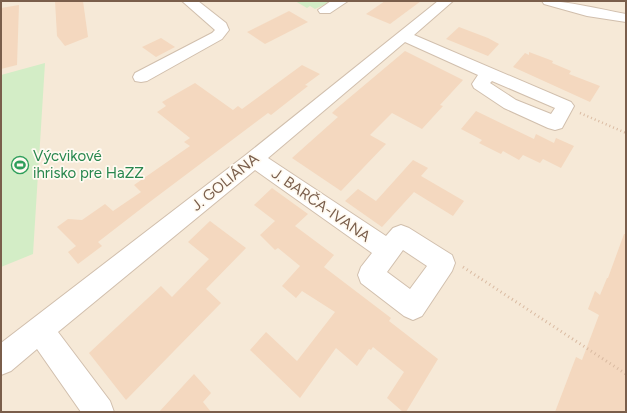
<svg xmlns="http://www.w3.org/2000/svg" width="627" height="413" viewBox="0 0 627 413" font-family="Figtree,sans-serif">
  <rect width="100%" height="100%" fill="#fdf7e9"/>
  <rect fill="#f6e9d7" x="1" y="1" width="625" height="411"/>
  <g fill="#d3edc6">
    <polygon points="295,1 332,1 315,9 310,6 307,8"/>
    <polygon points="45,63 33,254 1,267 1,75"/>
  </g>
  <g fill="#f4d8bf">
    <polygon points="55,1 83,1 88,37 65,46 57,36"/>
    <polygon points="385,1 421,1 390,24 366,14"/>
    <polygon points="19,5 17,65 1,69 1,8"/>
    <polygon points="289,11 308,22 265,44 247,32"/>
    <polygon points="459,27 488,38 499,44 488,56 446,39"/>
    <polygon points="161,38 175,47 156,57 142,47"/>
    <polygon points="405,51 463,80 440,105 443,106 422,129 392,113 370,135 386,144 341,191 292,158 338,117 332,113 336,109"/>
    <polygon points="529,52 553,61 552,63 571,71 569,74 600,86 590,102 513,67 525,53 529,55"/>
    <polygon points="302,65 320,74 305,85 308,86 271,115 268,113 151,201 98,242 102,246 78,264 68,252 76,246 57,227 68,219 82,220 105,204 113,211 141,192 134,185 190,146 184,142 190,138 157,112 166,106 162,102 195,83 233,110 238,106 242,109"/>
    <polygon points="476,111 534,139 536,134 554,143 556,138 574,146 561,168 543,159 540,163 523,155 519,160 503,151 501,154 479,143 482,140 461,129"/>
    <polygon points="413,160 428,168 421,176 464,201 453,216 414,192 382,227 345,201 358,189 376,201"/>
    <polygon points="272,188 308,214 295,226 334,255 324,267 391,318 389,321 438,359 406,412 403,412 387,398 404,372 373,347 371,350 369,349 357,366 336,348 300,398 250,350 266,332 297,361 335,312 302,291 296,298 282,286 300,266 278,248 275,250 260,235 275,221 254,205"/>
    <polygon points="210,221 246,248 206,289 221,303 126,400 89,353 161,286 172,297 209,259 188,242"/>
    <polygon points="624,234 626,234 626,412 555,412 576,357 582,360 599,315 588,309 595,291 600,295 607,278 608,278"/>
    <polygon points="194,374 211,393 203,402 211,412 159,412"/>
  </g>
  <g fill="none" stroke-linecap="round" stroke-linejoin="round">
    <g stroke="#d1bfad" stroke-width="2">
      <g id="minor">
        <polygon points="182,1 198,1 226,23 229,30 222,39 147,81 141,82 135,81 133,77 135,73 212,33 215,30"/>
        <polygon points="331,1 348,1 330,13 320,13 318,10"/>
        <path d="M438 1H453L414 35 571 102 574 106 562 128 555 130 548 128 504 108 474 88 472 84 478 75 405 42 268 158 386 236 393 228 401 225 409 228 452 255 455 263 452 271 422 316 413 320 404 316 361 283 358 275 361 267 372 253 255 170 58 332 110 401 114 412H81L37 349 11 371 1 375V343L247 154ZM492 81 555 108 551 114 516 100 490 83ZM403 250 427 266 410 289 387 272Z"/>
        <path d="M542 1C570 1 598 9 626 14V22L587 16 544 4Z"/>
      </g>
    </g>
    <polyline stroke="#dabba2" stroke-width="2.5" stroke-dasharray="1 3" stroke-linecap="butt" points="580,113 626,133"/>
    <polyline stroke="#dabba2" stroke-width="3" stroke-dasharray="1 3.5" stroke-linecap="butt" points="463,267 626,374"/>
    <use href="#minor" fill="#fff" fill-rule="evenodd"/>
  </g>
  <defs>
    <g id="stadium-ring" transform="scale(0.9)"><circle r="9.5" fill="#fffaf1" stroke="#2e9e5b" stroke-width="1.5"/><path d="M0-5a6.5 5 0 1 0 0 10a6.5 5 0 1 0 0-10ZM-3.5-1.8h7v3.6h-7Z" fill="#2e9e5b"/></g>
  </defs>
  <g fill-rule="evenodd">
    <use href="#stadium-ring" x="20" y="165"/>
  </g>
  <g text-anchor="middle" stroke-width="3.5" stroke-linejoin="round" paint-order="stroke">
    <g font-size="15" fill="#27864d" stroke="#fffaf1" text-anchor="start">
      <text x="33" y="161">Výcvikové<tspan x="33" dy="17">ihrisko pre HaZZ</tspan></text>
    </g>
    <g font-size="15" fill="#7a5e4b" stroke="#fffaf1">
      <text transform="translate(225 182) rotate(-39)" y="5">J. GOLIÁNA</text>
      <text transform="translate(321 205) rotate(35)" y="5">J. BARČA-IVANA</text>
    </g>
  </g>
  <rect width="627" height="413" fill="none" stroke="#7a5e4b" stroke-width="4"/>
</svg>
